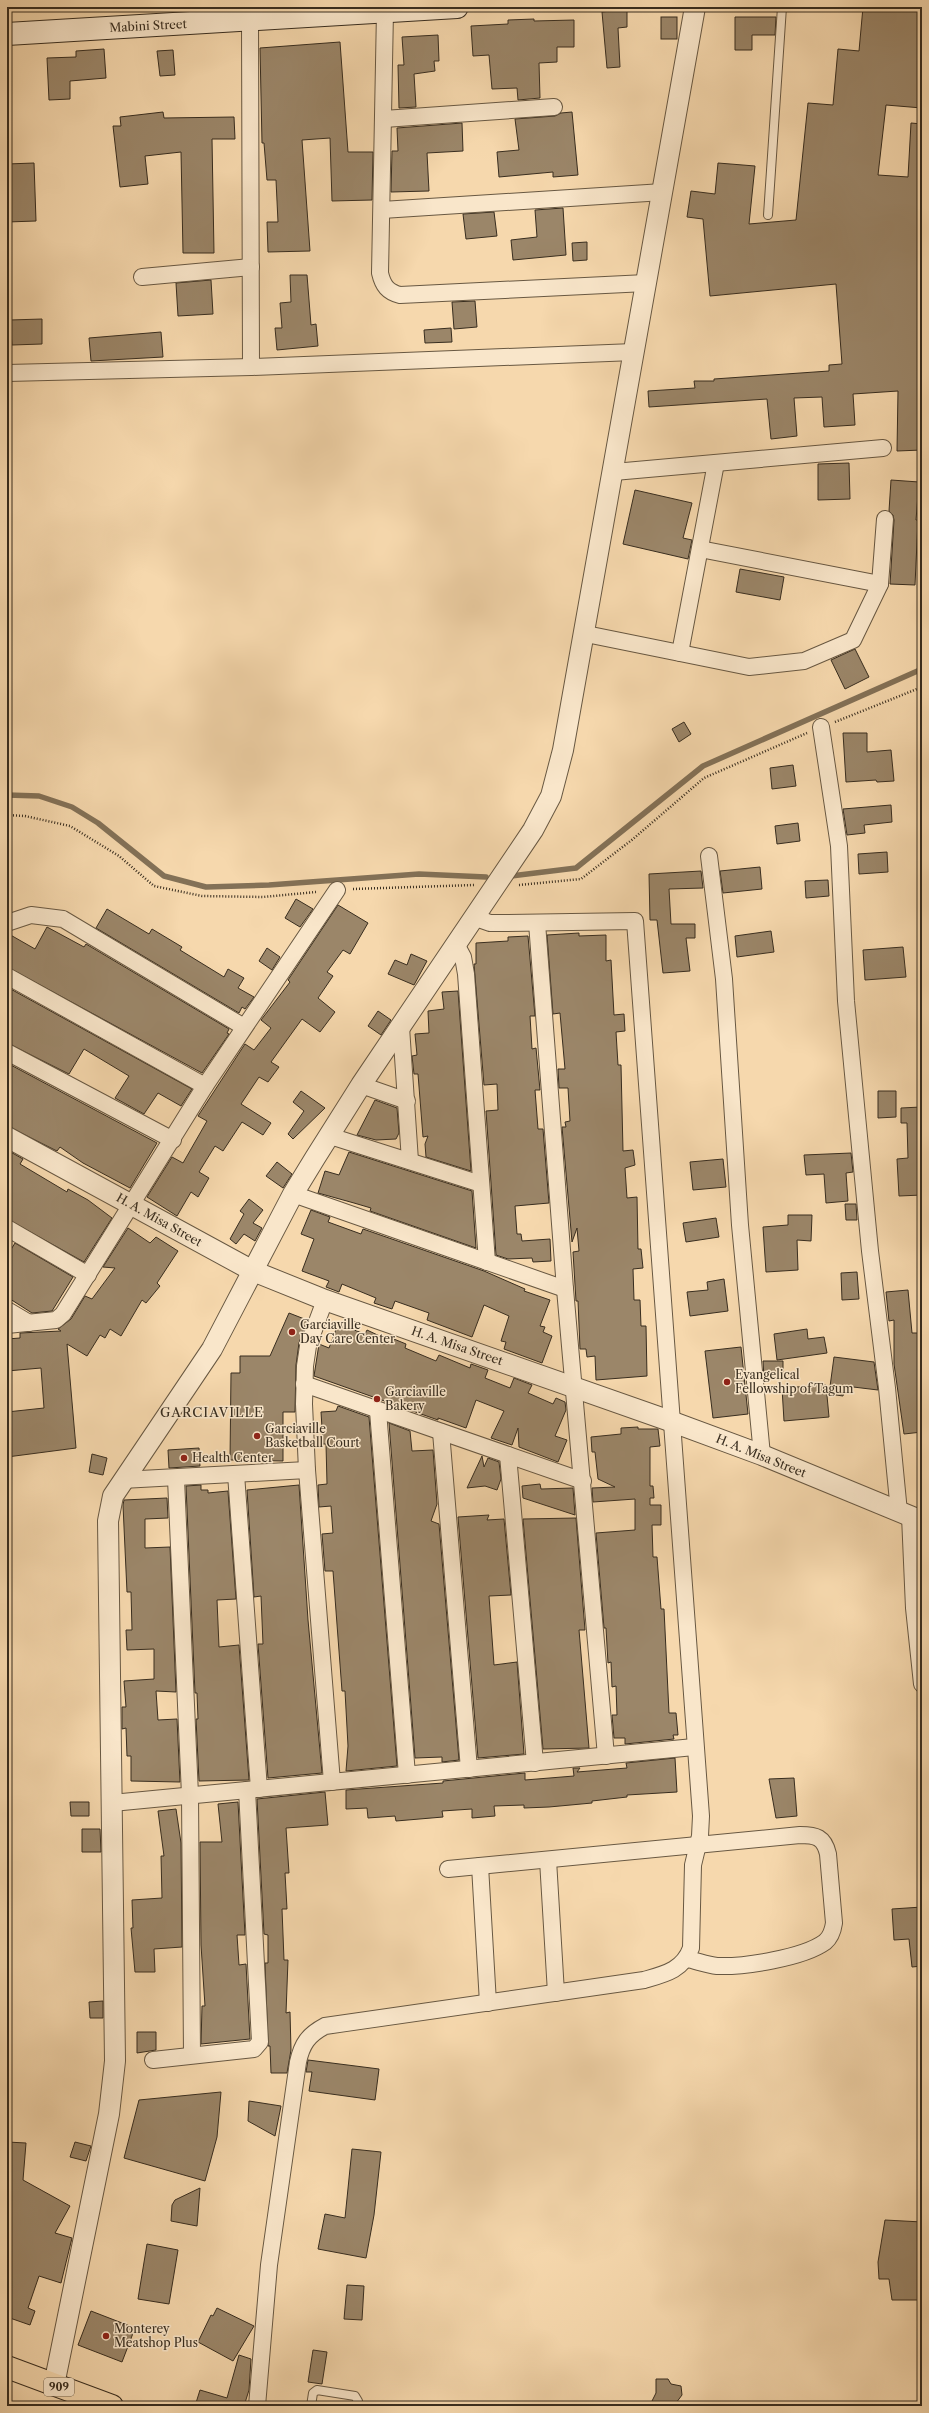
<svg xmlns="http://www.w3.org/2000/svg" width="929" height="2413" viewBox="0 0 929 2413" font-family="'Libre Caslon Text',serif">
  <rect width="100%" height="100%" fill="#f6d8ad"/>
  <filter id="stains"><feTurbulence type="fractalNoise" baseFrequency=".005" numOctaves="4"/><feColorMatrix values="0 0 0 0 .2 0 0 0 0 .09 0 0 0 0 .02 0 0 0 .5 -.17"/></filter>
  <radialGradient id="worn" r=".72"><stop offset=".6" stop-color="#630" stop-opacity="0"/><stop offset="1" stop-color="#630" stop-opacity=".3"/></radialGradient>
  <g fill="none" stroke-linecap="round" stroke-linejoin="round">
    <g stroke="#837157" stroke-width="5.5">
      <polyline points="7,795 39,796 72,807 98,823 164,876 206,887 269,885 419,874 486,877"/>
      <polyline points="511,876 576,868 703,766 922,669"/>
    </g>
  </g>
  <g fill="#9b8669" stroke="#382d1f">
    <polygon points="863,7 922,7 922,108 886,105 878,175 908,177 911,123 922,124 922,450 897,451 898,391 853,394 855,425 824,427 822,397 794,398 797,436 771,439 767,399 649,407 648,391 695,388 694,381 714,381 714,379 829,371 829,365 842,364 836,284 710,296 703,219 687,217 691,191 715,194 718,163 755,166 749,224 796,220 808,103 833,105 838,49 859,51"/>
    <polygon points="627,9 627,27 618,28 620,67 607,68 602,12"/>
    <rect x="661" y="17" width="16" height="22"/>
    <polygon points="735,17 776,17 775,35 752,35 752,50 735,50"/>
    <polygon points="534,19 534,21 574,20 574,47 557,47 557,62 539,63 540,98 518,100 517,88 492,89 489,55 473,56 471,26 508,24 508,20"/>
    <polygon points="438,35 439,61 434,61 435,71 414,74 416,107 399,108 398,65 404,65 402,37"/>
    <polygon points="340,42 348,152 373,152 372,200 332,201 330,138 302,140 310,251 268,252 267,222 278,222 276,180 267,180 264,143 262,143 260,48"/>
    <polygon points="104,49 106,78 70,81 70,99 49,100 47,58 76,57 76,51"/>
    <polygon points="173,50 175,75 160,76 157,51"/>
    <polygon points="163,112 164,118 234,117 235,139 212,139 214,253 183,253 181,152 145,156 148,184 120,187 113,126 121,126 120,117"/>
    <polygon points="572,112 578,175 553,177 553,172 499,177 497,152 519,150 515,119 555,116 561,113"/>
    <polygon points="462,123 463,151 427,153 429,191 391,192 392,151 398,151 397,128"/>
    <polygon points="34,163 36,221 7,222 7,164"/>
    <polygon points="563,208 566,255 513,260 511,240 537,237 535,210"/>
    <polygon points="494,212 497,236 466,239 463,214"/>
    <polygon points="587,242 587,260 573,261 572,243"/>
    <polygon points="290,275 307,275 311,325 316,324 318,346 277,350 275,328 282,328 280,303 291,302"/>
    <polygon points="211,280 213,314 178,316 176,283"/>
    <polygon points="475,301 477,327 454,329 452,302"/>
    <polygon points="42,319 42,344 12,345 10,320"/>
    <polygon points="451,328 452,342 425,343 424,330"/>
    <polygon points="161,332 163,357 91,361 89,338"/>
    <polygon points="849,463 850,499 818,500 818,464"/>
    <polygon points="891,480 919,482 916,520 918,520 915,585 890,584 894,520 893,515 889,511"/>
    <polygon points="635,490 692,503 683,538 692,540 688,559 623,544"/>
    <polygon points="740,569 784,577 780,600 736,592"/>
    <polygon points="855,649 869,677 845,689 831,660"/>
    <polygon points="684,722 691,734 679,742 672,729"/>
    <polygon points="843,733 867,733 867,752 891,750 894,781 877,782 876,780 846,782"/>
    <polygon points="793,765 796,786 772,789 770,768"/>
    <polygon points="891,805 892,822 864,825 865,833 847,835 843,809"/>
    <polygon points="798,823 800,841 777,844 775,826"/>
    <polygon points="887,852 888,872 859,874 858,854"/>
    <polygon points="760,867 762,889 723,893 720,871"/>
    <polygon points="701,871 703,888 669,889 671,924 695,924 695,938 686,938 690,971 663,973 657,920 650,920 649,874"/>
    <polygon points="828,880 829,896 806,898 805,881"/>
    <polygon points="296,899 313,909 300,927 285,918"/>
    <polygon points="338,905 368,923 350,954 343,950 327,972 333,976 318,998 335,1012 320,1032 302,1019 271,1062 279,1067 268,1082 259,1077 241,1104 271,1123 263,1135 242,1122 223,1151 215,1146 199,1172 209,1178 198,1197 191,1192 177,1216 147,1197 172,1157 183,1163 207,1121 198,1116 245,1044 254,1050 271,1028 261,1020 290,982 288,980"/>
    <polygon points="107,909 149,934 152,929 182,947 180,950 224,977 228,969 244,978 238,988 254,997 245,1009 242,1007 239,1013 96,928"/>
    <polygon points="47,927 84,947 86,944 229,1029 227,1033 229,1034 202,1073 7,967 7,933 35,949"/>
    <polygon points="771,931 774,952 737,957 735,936"/>
    <polygon points="579,933 579,936 606,935 606,961 611,960 614,1015 624,1014 625,1031 616,1032 618,1065 621,1065 623,1151 633,1150 635,1165 625,1168 627,1198 637,1197 638,1249 641,1249 643,1268 633,1269 634,1300 640,1300 641,1326 646,1326 647,1376 596,1380 595,1356 587,1357 586,1349 580,1349 578,1301 576,1301 573,1252 579,1251 577,1228 572,1242 562,1127 566,1127 565,1122 570,1121 568,1088 559,1088 558,1069 565,1069 560,1013 553,1014 547,935"/>
    <polygon points="528,936 535,1016 530,1016 532,1049 536,1048 540,1090 535,1090 538,1129 543,1129 549,1203 515,1206 517,1234 521,1234 522,1241 550,1239 551,1261 533,1262 532,1258 508,1259 496,1255 486,1111 498,1110 497,1084 484,1085 474,964 476,964 476,943 508,941 508,937"/>
    <polygon points="903,947 906,977 865,980 863,950"/>
    <polygon points="267,948 280,957 272,970 259,961"/>
    <polygon points="411,954 427,961 414,985 388,974 395,960 407,965"/>
    <polygon points="7,987 192,1089 181,1106 158,1093 144,1114 115,1098 129,1076 84,1049 69,1074 7,1043"/>
    <polygon points="458,991 471,1171 426,1157 425,1144 428,1136 423,1137 418,1074 414,1074 412,1056 417,1055 415,1034 429,1033 428,1011 444,1009 442,992"/>
    <polygon points="378,1011 391,1020 381,1035 368,1026"/>
    <polygon points="7,1063 157,1143 130,1188 83,1163 60,1147 57,1151 7,1126"/>
    <polygon points="301,1091 325,1108 293,1139 288,1134 304,1111 293,1102"/>
    <polygon points="878,1091 896,1091 896,1117 878,1118"/>
    <polygon points="375,1100 397,1108 399,1133 396,1139 376,1140 357,1135"/>
    <polygon points="921,1107 922,1195 899,1196 897,1159 908,1158 907,1123 901,1123 901,1108"/>
    <polygon points="7,1150 23,1159 20,1164 67,1192 68,1189 88,1200 112,1218 84,1262 7,1219"/>
    <polygon points="349,1152 472,1191 476,1248 370,1211 371,1208 354,1203 318,1193 325,1171 339,1175"/>
    <polygon points="851,1153 853,1172 846,1173 848,1201 826,1203 824,1174 806,1175 804,1155"/>
    <polygon points="723,1159 726,1187 693,1190 690,1162"/>
    <polygon points="277,1162 292,1174 283,1188 266,1176"/>
    <polygon points="249,1199 263,1210 253,1223 262,1228 255,1241 244,1234 236,1244 230,1239 244,1214 240,1211"/>
    <polygon points="845,1204 856,1204 857,1220 846,1220"/>
    <polygon points="311,1210 330,1217 328,1222 361,1234 363,1229 484,1271 525,1289 524,1291 550,1300 540,1326 545,1327 543,1332 552,1336 542,1363 504,1349 506,1342 501,1341 509,1316 484,1305 472,1337 427,1320 429,1313 395,1301 392,1309 374,1303 376,1298 342,1284 339,1292 326,1287 329,1281 302,1271 314,1239 301,1234"/>
    <polygon points="788,1215 812,1215 811,1241 797,1240 798,1270 766,1272 763,1227 788,1225"/>
    <polygon points="716,1218 719,1237 686,1242 683,1223"/>
    <polygon points="128,1228 150,1243 156,1237 178,1251 157,1283 160,1286 146,1303 142,1300 121,1336 110,1329 105,1338 100,1335 87,1356 67,1344 76,1448 7,1457 7,1412 44,1408 41,1368 7,1371 7,1339 20,1338 20,1333 61,1331 58,1329 71,1319 85,1296 92,1299 115,1268 103,1267"/>
    <polygon points="15,1243 73,1277 52,1311 32,1313 7,1297 7,1256"/>
    <polygon points="857,1272 859,1299 842,1300 841,1273"/>
    <polygon points="724,1279 728,1311 690,1316 687,1292 708,1290 707,1282"/>
    <polygon points="908,1290 912,1333 919,1333 919,1363 922,1363 922,1432 904,1434 894,1364 894,1320 889,1321 886,1292"/>
    <polygon points="289,1313 307,1320 299,1343 296,1365 295,1412 283,1412 283,1461 230,1460 231,1373 240,1373 240,1356 270,1356"/>
    <polygon points="338,1324 365,1334 367,1330 388,1340 389,1337 406,1344 405,1348 436,1361 439,1355 470,1368 471,1364 488,1370 485,1378 510,1388 514,1378 532,1385 528,1393 553,1404 556,1398 565,1402 566,1410 555,1436 567,1440 558,1462 519,1447 518,1428 512,1445 491,1438 504,1411 476,1400 466,1428 438,1418 438,1420 314,1376 319,1344 329,1348"/>
    <polygon points="807,1329 808,1339 824,1337 827,1353 777,1360 774,1334"/>
    <polygon points="741,1347 748,1414 713,1418 705,1351"/>
    <polygon points="834,1357 874,1362 878,1390 845,1386 843,1396 829,1394"/>
    <polygon points="763,1361 783,1361 783,1378 764,1378"/>
    <polygon points="826,1385 829,1417 784,1421 782,1388"/>
    <polygon points="338,1406 369,1417 397,1766 346,1771 348,1746 345,1691 342,1691 333,1571 325,1571 322,1534 333,1533 331,1506 319,1507 318,1485 327,1484 326,1444 323,1444 321,1412 336,1411"/>
    <polygon points="389,1423 410,1431 412,1451 433,1450 437,1504 431,1521 439,1524 459,1760 442,1762 442,1757 415,1758"/>
    <polygon points="638,1427 638,1429 658,1429 660,1446 650,1447 650,1486 653,1486 654,1498 650,1498 650,1505 661,1505 661,1525 652,1525 653,1557 657,1557 661,1609 664,1609 669,1713 676,1713 678,1735 673,1735 674,1739 625,1744 625,1738 614,1738 612,1715 617,1715 616,1686 612,1687 611,1662 608,1663 606,1628 604,1628 596,1533 635,1530 635,1499 593,1502 592,1488 615,1487 598,1479 595,1452 592,1452 591,1437 621,1434 621,1428"/>
    <polygon points="199,1448 200,1466 169,1468 168,1450"/>
    <polygon points="92,1454 107,1458 103,1475 89,1472"/>
    <polygon points="482,1456 484,1467 488,1458 499,1462 501,1479 497,1490 485,1486 467,1488"/>
    <polygon points="540,1484 541,1489 573,1488 575,1515 523,1498 522,1486"/>
    <polygon points="201,1485 201,1490 208,1490 208,1493 228,1491 236,1599 217,1600 219,1647 239,1645 249,1780 199,1781 196,1719 198,1719 197,1693 195,1693 186,1486"/>
    <polygon points="299,1485 308,1620 322,1773 268,1778 258,1644 263,1644 261,1596 254,1597 247,1490"/>
    <polygon points="167,1498 168,1518 145,1519 145,1548 170,1547 176,1692 156,1691 158,1720 177,1719 180,1782 131,1781 131,1756 127,1756 126,1728 122,1729 122,1707 126,1707 124,1681 154,1679 154,1649 127,1650 126,1630 132,1630 131,1592 127,1592 123,1505 124,1500"/>
    <polygon points="489,1515 487,1520 504,1519 511,1595 489,1596 494,1665 517,1662 524,1754 478,1758 458,1517"/>
    <polygon points="576,1518 585,1630 579,1630 589,1748 543,1749 523,1519"/>
    <polygon points="675,1758 677,1792 627,1795 627,1797 592,1801 592,1803 549,1807 524,1808 524,1805 494,1806 495,1816 472,1818 472,1809 442,1811 443,1817 396,1821 395,1816 368,1818 367,1808 346,1809 346,1790 443,1783 443,1781 525,1773 525,1780 574,1776 573,1768 580,1768 577,1772 627,1768 626,1763"/>
    <polygon points="794,1778 797,1816 776,1818 769,1779"/>
    <polygon points="325,1792 328,1825 286,1828 289,1873 285,1873 287,1909 282,1909 284,1960 288,1960 286,2013 290,2012 291,2050 287,2073 271,2073 270,2046 268,2046 265,1963 268,1963 268,1935 264,1934 257,1799"/>
    <polygon points="70,1802 89,1802 89,1816 71,1816"/>
    <polygon points="238,1802 245,1935 237,1935 239,1965 246,1964 250,2039 201,2044 202,2006 205,2006 201,1945 200,1842 222,1842 218,1804"/>
    <polygon points="176,1809 181,1843 182,1947 154,1949 155,1972 135,1972 131,1928 133,1928 132,1900 162,1898 161,1856 164,1856 158,1811"/>
    <polygon points="82,1829 100,1829 101,1852 82,1852"/>
    <polygon points="922,1907 922,1966 912,1967 909,1939 894,1940 892,1909"/>
    <polygon points="103,2001 103,2018 90,2018 89,2002"/>
    <polygon points="137,2032 156,2032 156,2050 137,2053"/>
    <polygon points="308,2060 379,2069 375,2100 309,2091 312,2072 306,2072"/>
    <polygon points="221,2092 217,2137 205,2181 124,2158 139,2100"/>
    <polygon points="249,2101 281,2106 275,2136 248,2121"/>
    <polygon points="7,2142 26,2143 23,2180 70,2206 55,2233 72,2238 61,2283 39,2276 28,2308 35,2311 30,2325 7,2317 7,2279 11,2268 7,2267"/>
    <polygon points="75,2142 91,2146 86,2161 70,2157"/>
    <polygon points="352,2149 381,2152 374,2215 366,2258 318,2249 325,2214 345,2218"/>
    <polygon points="200,2188 197,2226 171,2221 172,2205 175,2200"/>
    <polygon points="885,2220 922,2222 922,2300 892,2300 889,2279 879,2279 878,2262"/>
    <polygon points="147,2244 178,2250 169,2304 138,2299"/>
    <polygon points="347,2285 364,2286 362,2320 344,2319"/>
    <polygon points="217,2308 254,2326 233,2361 198,2342 211,2315 213,2316"/>
    <polygon points="91,2311 135,2328 122,2362 78,2345"/>
    <polygon points="313,2350 327,2352 322,2384 308,2382"/>
    <polygon points="239,2355 251,2359 249,2390 244,2406 195,2406 200,2390 227,2398"/>
    <polygon points="656,2379 668,2379 671,2384 681,2386 682,2395 676,2403 651,2403 656,2393"/>
  </g>
  <g fill="none" stroke-linecap="round" stroke-linejoin="round">
    <g stroke="#685842" stroke-width="10">
      <g id="service">
        <polyline points="768,215 782,7"/>
        <polyline points="311,2406 313,2393 317,2390 355,2396 358,2401 358,2406"/>
      </g>
    </g>
    <g stroke="#685842" stroke-width="18">
      <g id="minor">
        <path d="M385 11 380 273C383 286 388 292 400 295L646 283"/>
        <polyline points="250,20 251,367"/>
        <polyline points="384,119 554,107"/>
        <polyline points="382,210 663,192"/>
        <polyline points="142,277 251,267"/>
        <polyline points="7,373 251,367 634,352"/>
        <polyline points="614,472 883,448"/>
        <polyline points="700,549 880,584"/>
        <polyline points="586,634 749,667 804,661 853,640 880,584 885,519"/>
        <polyline points="680,653 716,463"/>
        <polyline points="821,727 839,846 846,1001 870,1251 887,1388 899,1512"/>
        <polyline points="709,856 724,979 740,1225 762,1455"/>
        <polyline points="7,923 31,915 63,919 244,1027"/>
        <polyline points="537,923 565,1289 606,1756"/>
        <polyline points="456,944 463,957 466,974 487,1262"/>
        <polyline points="7,976 205,1086"/>
        <polyline points="401,1027 410,1161"/>
        <polyline points="7,1052 173,1140"/>
        <polyline points="361,1085 407,1101"/>
        <polyline points="330,1136 481,1184"/>
        <polyline points="293,1194 565,1289"/>
        <polyline points="7,1228 88,1275"/>
        <polyline points="325,1300 308,1346 305,1366 304,1404 307,1470 332,1782"/>
        <polyline points="7,1310 29,1323"/>
        <polyline points="7,1325 56,1320 63,1314 205,1086 337,890"/>
        <polyline points="304,1384 583,1481"/>
        <polyline points="378,1411 407,1775"/>
        <polyline points="441,1432 469,1769"/>
        <polyline points="508,1455 535,1763"/>
        <polyline points="236,1474 259,1789"/>
        <polyline points="176,1479 190,1795 192,2055"/>
        <polyline points="122,1480 307,1470"/>
        <polyline points="910,1516 914,1608 922,1684"/>
        <polyline points="112,1803 694,1747"/>
        <polyline points="548,1860 556,1993"/>
        <polyline points="480,1866 488,2003"/>
        <path d="M448 1869 800 1835C816 1835 824 1837 828 1854L834 1923C833 1930 831 1937 825 1942 803 1958 744 1967 717 1966 707 1965 697 1961 687 1959"/>
        <polyline points="153,2060 254,2049 260,2042 247,1790"/>
        <path d="M257 2406 269 2265 298 2062C302 2044 308 2035 325 2026L644 1980C665 1974 683 1970 691 1948L693 1865 700 1836 701 1816 635 921 508 923H490L473 917"/>
      </g>
    </g>
    <g stroke="#685842" stroke-width="22">
      <g id="tertiary">
        <polyline points="7,1137 253,1271 325,1300 670,1421 762,1455 922,1521"/>
        <polyline points="54,2385 109,2114 115,2061 108,1521 113,1496 212,1349 293,1194 315,1158 361,1085 533,830 551,796 563,750 695,7"/>
      </g>
    </g>
    <g stroke="#382d1f" stroke-width="24">
      <polyline id="secondary" points="7,34 457,7"/>
    </g>
    <g stroke="#382d1f" stroke-width="24">
      <polyline id="trunk" points="7,2367 112,2406"/>
    </g>
    <g stroke="#382d1f" stroke-width="2.5" stroke-dasharray="1 2" stroke-linecap="butt">
      <polyline points="835,722 922,687"/>
      <polyline points="7,815 25,816 70,826 119,856 154,886 202,896 263,897 316,892"/>
      <polyline points="519,885 581,879 633,839 704,778 807,733"/>
      <polyline points="353,889 474,885"/>
    </g>
    <use href="#service" stroke="#f9e6ca" stroke-width="8"/>
    <use href="#minor" stroke="#f9e6ca" stroke-width="16"/>
    <use href="#tertiary" stroke="#f9e6ca" stroke-width="20"/>
    <use href="#secondary" stroke="#f9e6ca" stroke-width="22"/>
    <use href="#trunk" stroke="#f6d8ad" stroke-width="22"/>
  </g>
  <g fill="#8f2418" stroke="#f9e6ca" stroke-width="1.5">
    <circle cx="292" cy="1332" r="4"/>
    <circle cx="727" cy="1382" r="4"/>
    <circle cx="377" cy="1399" r="4"/>
    <circle cx="257" cy="1436" r="4"/>
    <circle cx="184" cy="1458" r="4"/>
    <circle cx="106" cy="2336" r="4"/>
  </g>
  <g text-anchor="middle" stroke-width="3" stroke-linejoin="round" paint-order="stroke">
    <rect fill="#f9e6ca" stroke="#726452" stroke-width="1" x="44" y="2378" width="30" height="18" rx="3"/>
    <g font-size="11" font-weight="bold" fill="#382d1f">
      <text x="59" y="2391">909</text>
    </g>
    <g font-size="12" fill="#382d1f" stroke="#f9e6ca">
      <text transform="translate(148 26) rotate(-3)" y="4">Mabini Street</text>
      <text transform="translate(159 1220) rotate(29)" y="4">H. A. Misa Street</text>
      <text transform="translate(457 1346) rotate(19)" y="4">H. A. Misa Street</text>
      <text transform="translate(761 1456) rotate(22)" y="4">H. A. Misa Street</text>
    </g>
    <g font-size="12" fill="#382d1f" stroke="#f9e6ca" text-anchor="start">
      <text x="300" y="1329">Garciaville<tspan x="300" dy="14">Day Care Center</tspan></text>
      <text x="735" y="1379">Evangelical<tspan x="735" dy="14">Fellowship of Tagum</tspan></text>
      <text x="385" y="1396">Garciaville<tspan x="385" dy="14">Bakery</tspan></text>
      <text x="265" y="1433">Garciaville<tspan x="265" dy="14">Basketball Court</tspan></text>
      <text x="192" y="1462">Health Center</text>
      <text x="114" y="2333">Monterey<tspan x="114" dy="14">Meatshop Plus</tspan></text>
    </g>
    <g font-size="13" letter-spacing="1" fill="#382d1f" stroke="#f9e6ca">
      <text x="212" y="1417">GARCIAVILLE</text>
    </g>
  </g>
  <rect width="929" height="2413" fill="none" stroke="#f6d8ad" stroke-width="24"/>
  <rect x="8" y="8" width="913" height="2397" fill="none" stroke="#382d1f" stroke-width="2"/>
  <rect x="12" y="12" width="905" height="2389" fill="none" stroke="#382d1f"/>
  <rect width="100%" height="100%" filter="url(#stains)"/>
  <rect width="100%" height="100%" fill="url(#worn)"/>
</svg>
